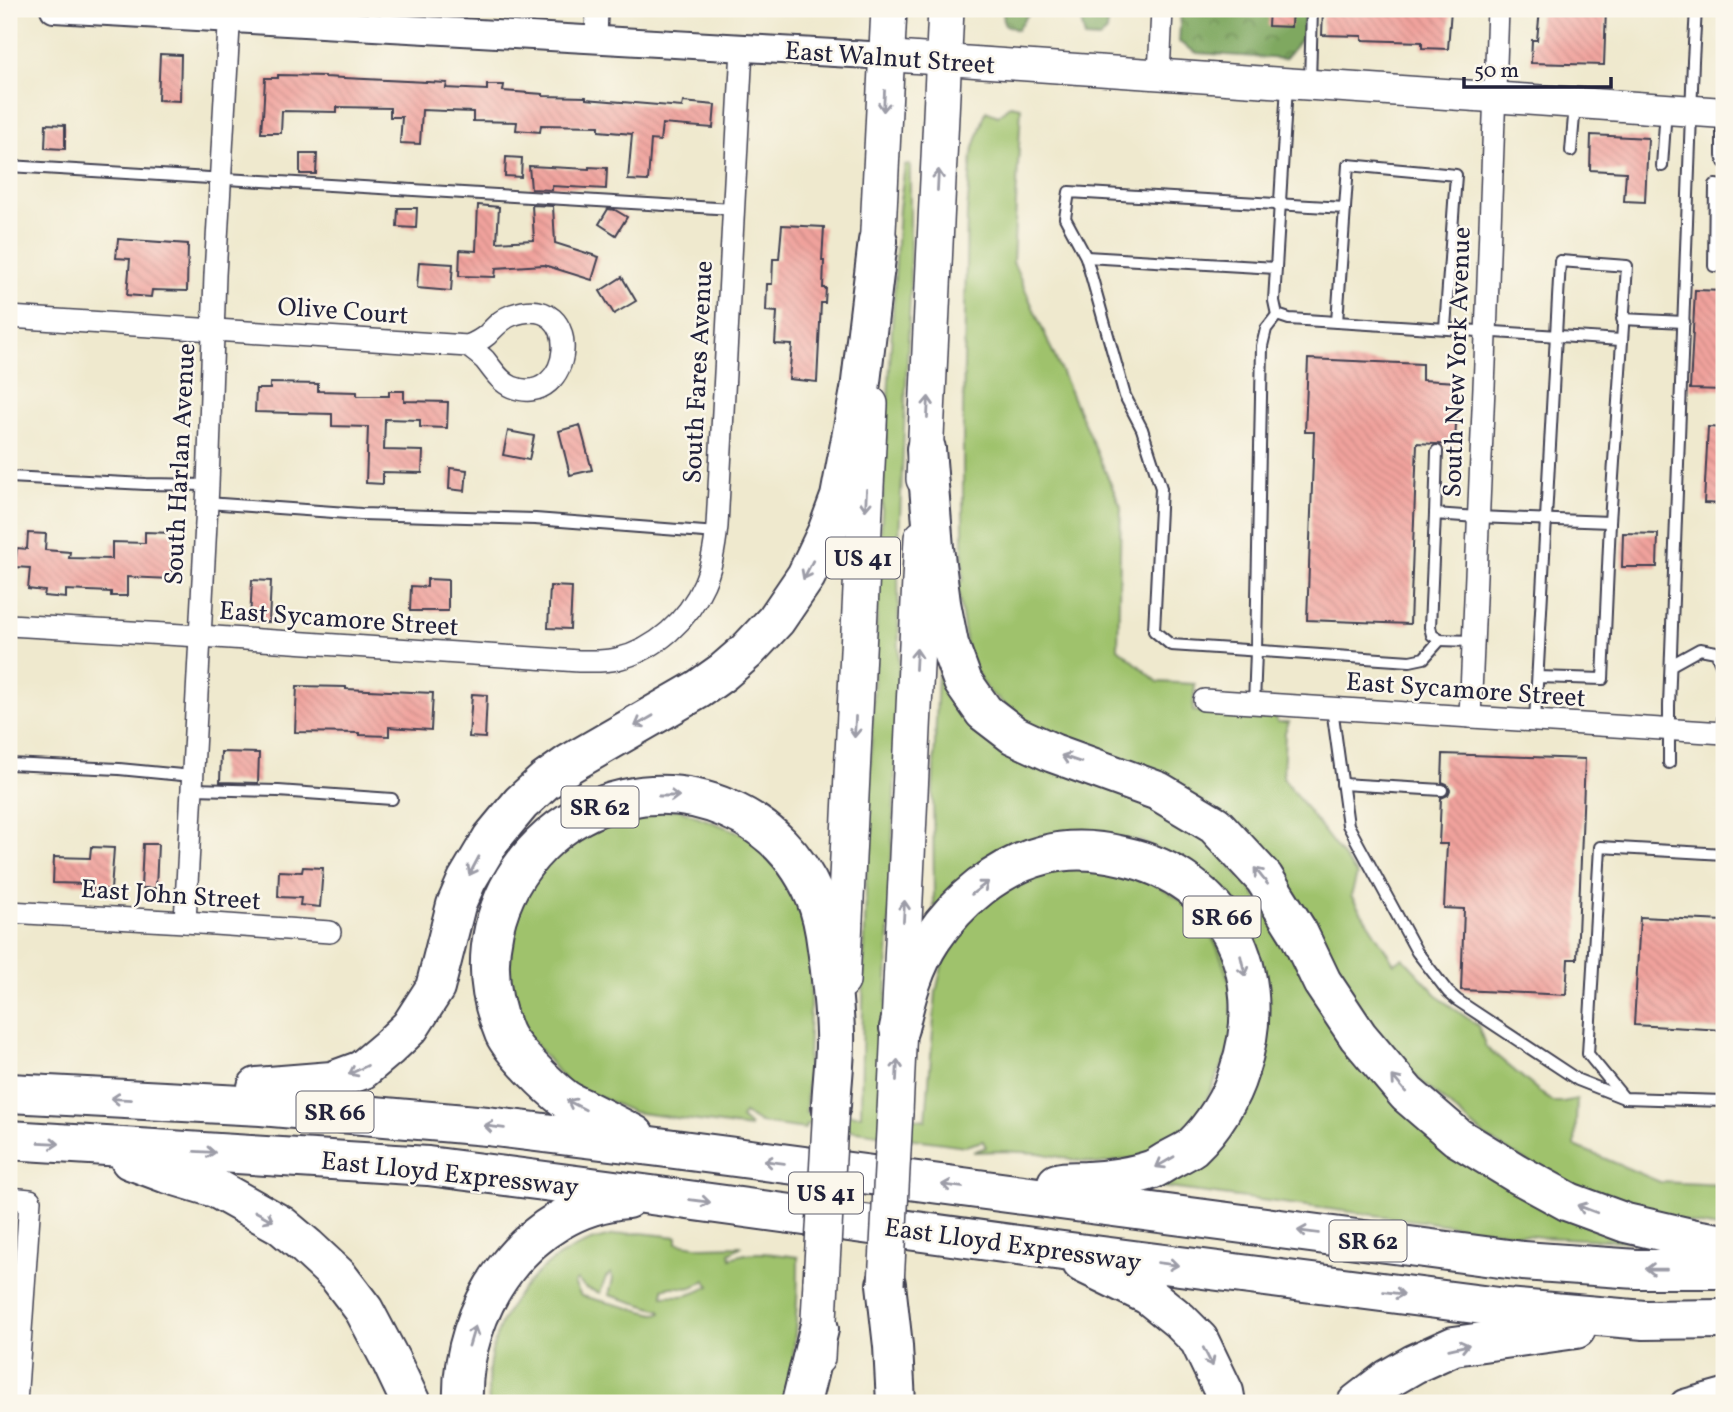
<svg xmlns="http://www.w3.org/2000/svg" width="1733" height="1412" viewBox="0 0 1733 1412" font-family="Vollkorn,serif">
  <defs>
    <pattern id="forest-crowns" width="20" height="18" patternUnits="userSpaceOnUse" patternTransform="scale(1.75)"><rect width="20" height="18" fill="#7fa860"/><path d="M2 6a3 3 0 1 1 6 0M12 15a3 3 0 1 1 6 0" fill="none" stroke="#688850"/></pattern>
    <pattern id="building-back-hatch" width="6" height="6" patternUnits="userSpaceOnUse" patternTransform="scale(1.75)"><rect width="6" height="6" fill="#f0a29c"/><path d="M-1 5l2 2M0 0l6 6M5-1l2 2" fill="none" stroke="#ce8b87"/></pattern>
  </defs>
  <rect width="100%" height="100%" fill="#fbf7ec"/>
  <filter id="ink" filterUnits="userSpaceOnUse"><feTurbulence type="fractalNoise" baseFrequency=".0143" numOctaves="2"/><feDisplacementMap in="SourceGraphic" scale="14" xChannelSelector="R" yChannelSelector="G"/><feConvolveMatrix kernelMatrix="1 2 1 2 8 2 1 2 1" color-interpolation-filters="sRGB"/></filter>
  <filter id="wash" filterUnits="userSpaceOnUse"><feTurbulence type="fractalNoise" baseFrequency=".00686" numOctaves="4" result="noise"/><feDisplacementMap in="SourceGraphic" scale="28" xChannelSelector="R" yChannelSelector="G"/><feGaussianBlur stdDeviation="1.57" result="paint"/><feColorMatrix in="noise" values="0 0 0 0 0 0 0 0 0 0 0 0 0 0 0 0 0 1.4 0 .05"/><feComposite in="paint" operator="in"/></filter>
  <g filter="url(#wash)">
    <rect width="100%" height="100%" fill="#efe9ce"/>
    <g fill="#9fc26c" stroke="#607254" stroke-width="2" fill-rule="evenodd">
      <polygon points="1010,105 1021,107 1013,262 1121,507 1118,648 1158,682 1195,684 1193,711 1276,716 1277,722 1289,722 1285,732 1283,778 1357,875 1351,896 1394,963 1403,958 1441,999 1478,1026 1486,1047 1552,1102 1563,1102 1577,1099 1575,1146 1660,1182 1724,1185 1724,1229 1660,1218 1560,1181 1488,1139 1422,1082 1374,1032 1282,879 1043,734 989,692 969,661 957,584 963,580 963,413 967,212 972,154 986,111 998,116"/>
      <path d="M905 165H910V297L898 560 899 669 882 1113 926 1120 936 992 945 953 975 909 1011 882 1080 863 1139 875 1198 910 1229 971 1234 1041 1200 1113 1172 1140 1138 1158 1097 1164 1039 1153 1002 1151 973 1152 986 1147 983 1141 965 1146 806 1124 805 1129 760 1123 744 1113 741 1118 750 1126V1128L633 1112 566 1082 525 1032 520 1021 508 978 511 931 534 875 592 824 678 809 749 836 793 885 812 953 806 1113 861 1115C865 812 881 510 899 208Z"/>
      <polygon points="938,673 966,715 1132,792 1206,839 1252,890 1357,1060 1627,1241 1541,1237 1146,1185 1259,1068 1189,865 1140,841 1073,833 934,907 933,789"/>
      <path d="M641 1233 677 1237V1243L702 1247 742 1246 730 1253 731 1258C753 1249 775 1254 798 1257 799 1306 792 1354 791 1403H489C479 1312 549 1233 641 1233ZM611 1273 613 1279 609 1295 660 1310 661 1313 655 1314 581 1296 574 1283 577 1280 586 1288 600 1293 606 1277ZM705 1280 710 1286C701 1290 691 1296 681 1296 675 1296 670 1295 663 1296V1289C681 1281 683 1296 705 1280Z"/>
    </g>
    <g fill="url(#forest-crowns)" stroke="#50654e" stroke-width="2">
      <polygon points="1003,9 1023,9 1023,12 1029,13 1017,30 1004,24"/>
      <polygon points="1081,9 1109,9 1107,31 1099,39 1085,38 1080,16"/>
      <polygon points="1181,9 1305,9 1302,38 1285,59 1197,53 1179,42"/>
    </g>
    <g id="blocks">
      <g fill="url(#building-back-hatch)">
        <polygon points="1269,9 1292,9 1291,27 1268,26"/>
        <polygon points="1323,9 1451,9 1448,49 1422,48 1422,42 1362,40 1362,36 1322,35"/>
        <polygon points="1540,9 1606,9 1604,65 1531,63 1532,40 1537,40"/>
        <polygon points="160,54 181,55 180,101 158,100"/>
        <polygon points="278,75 324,76 324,77 447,83 446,88 487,90 487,85 504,85 503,91 543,94 543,96 586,97 586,99 682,107 683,102 715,105 713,128 662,124 660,141 651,140 648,181 628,180 632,134 599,131 599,126 541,125 540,132 516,130 517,122 473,121 473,112 422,110 420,144 400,143 402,117 390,117 390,108 337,107 337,112 282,111 281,133 261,133 262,117 263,117 265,78 278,78"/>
        <polygon points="46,124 65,125 65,149 45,148"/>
        <polygon points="1591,135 1648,138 1645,202 1624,201 1626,172 1590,170"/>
        <polygon points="300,154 317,154 316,174 300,174"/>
        <polygon points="506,157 522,158 521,177 505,176"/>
        <polygon points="529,166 589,169 589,167 607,168 606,189 552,186 552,190 531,189"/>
        <polygon points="478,205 499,207 497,242 534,240 532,205 553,206 555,243 599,257 592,280 544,265 496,268 495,277 459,276 460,250 476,251"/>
        <polygon points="398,208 417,208 416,228 397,227"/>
        <polygon points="608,209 615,210 627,217 616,235 599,224"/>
        <polygon points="782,225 824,227 822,261 824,261 823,288 826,288 825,303 821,303 817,382 789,379 792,345 775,344 777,312 766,311 767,284 772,284 773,259 779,259"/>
        <polygon points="118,239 188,244 187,291 152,290 151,297 127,295 130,259 116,258"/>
        <polygon points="419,262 453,264 451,291 417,288"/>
        <polygon points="622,277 636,301 614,314 600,291"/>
        <polygon points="1695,290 1724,291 1724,390 1690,389"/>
        <polygon points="1308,359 1422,364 1422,380 1458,382 1455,445 1417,443 1410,624 1307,620 1314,432 1305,432"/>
        <polygon points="270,383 318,384 318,391 357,392 357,396 389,396 389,391 404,391 404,401 448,402 447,428 420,427 420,420 385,419 384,450 423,451 422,473 383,472 383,484 366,483 368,427 332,426 332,414 255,412 256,389 270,389"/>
        <polygon points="580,425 592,470 570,475 559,431"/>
        <polygon points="1708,427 1724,428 1724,504 1704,503"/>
        <polygon points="508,431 534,436 529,460 503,455"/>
        <polygon points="450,468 467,470 465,491 449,489"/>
        <polygon points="145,532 172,533 171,579 127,577 127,596 111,596 111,592 66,590 66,598 44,596 45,591 28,589 30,568 15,567 17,548 27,549 28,533 46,534 45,550 70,552 69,558 112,559 112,542 145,543"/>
        <polygon points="1623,533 1658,534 1657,567 1622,567"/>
        <polygon points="427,579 448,580 448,611 410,611 411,586 427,587"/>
        <polygon points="252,580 271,581 269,622 250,622"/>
        <polygon points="550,586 572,587 570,629 548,628"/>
        <polygon points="297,686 346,687 346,689 433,693 431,730 389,727 389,736 360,735 360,733 295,732"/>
        <polygon points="472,694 487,695 485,738 469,737"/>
        <polygon points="221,752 259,753 258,783 220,782"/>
        <polygon points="1443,754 1585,759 1577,959 1568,959 1566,995 1461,990 1464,909 1444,908 1447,844 1439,844 1441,798 1448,795 1450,790 1447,784 1442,782"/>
        <polygon points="143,844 158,844 156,888 141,888"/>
        <polygon points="91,847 114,848 111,890 88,888 89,884 53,883 54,857 90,858"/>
        <polygon points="303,867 323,868 320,907 300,905 301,898 278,897 279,871 302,872"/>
        <polygon points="1640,917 1724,921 1724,1030 1634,1025"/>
      </g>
    </g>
  </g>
  <g filter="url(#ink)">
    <use href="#blocks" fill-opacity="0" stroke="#414051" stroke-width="2"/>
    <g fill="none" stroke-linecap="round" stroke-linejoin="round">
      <g stroke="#414051" stroke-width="14">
        <g id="service">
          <polyline points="1310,82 1312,9"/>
          <polyline points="1287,86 1274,301 1277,315 1289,319 1621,340"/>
          <polyline points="1722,116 1722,156 1724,162"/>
          <polyline points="1571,151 1575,105"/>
          <polyline points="9,166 733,209"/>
          <polyline points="1662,166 1666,109"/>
          <polyline points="1724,186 1715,185 1714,266 1724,267"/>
          <polyline points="1345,208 1069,192 1065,218 1086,257 1125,396 1142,429 1161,488 1154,631 1171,645 1410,661 1424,658 1440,640"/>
          <polyline points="1086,257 1276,268"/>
          <polyline points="1622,319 1684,322"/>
          <polyline points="1337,322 1348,165 1456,175 1445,328"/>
          <polyline points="9,477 146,484 208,485"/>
          <polyline points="207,503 361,514 535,519 717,533"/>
          <polyline points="1435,514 1437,451"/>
          <polyline points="1472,641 1440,640 1432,635 1430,627 1435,514 1477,517 1610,522"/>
          <polyline points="1671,665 1700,649 1716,652 1724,672"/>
          <polyline points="1254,704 1256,651 1262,346 1266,329 1277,315"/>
          <polyline points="1332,708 1348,825 1417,952 1448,992 1457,1000 1578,1080 1624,1098"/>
          <polyline points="1535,721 1560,261 1627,266 1610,522 1603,679 1538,677"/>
          <polyline points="1722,733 1724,702"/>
          <polyline points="1669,763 1669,706 1693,61 1696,9"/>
          <polyline points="9,764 119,769 192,776"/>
          <polyline points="1342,784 1442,790"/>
          <polyline points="192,789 278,791 392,799"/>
          <polyline points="1724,854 1600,847 1588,1054 1624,1098 1724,1101"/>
        </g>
      </g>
      <g stroke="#414051" stroke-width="24">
        <g id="minor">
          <polyline points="596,40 597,9"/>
          <polyline points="1159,75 1162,9"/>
          <path d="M9 317 468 346C474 351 480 355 485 360 493 370 500 382 512 387 573 411 587 289 512 315 501 319 495 327 487 335 481 340 475 343 468 346"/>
          <path d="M9 625 200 636 579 661C591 661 605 662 617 659 656 650 688 620 704 584 712 566 715 546 717 526L742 48"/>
          <polyline points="1204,700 1724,733"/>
          <polyline points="1470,717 1485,363 1498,9"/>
          <polyline points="9,912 185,922 330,932"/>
          <polyline points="185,922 208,485 215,275 230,9"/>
          <polyline points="9,1198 30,1200 16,1403"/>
        </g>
      </g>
      <g stroke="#414051" stroke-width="30">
        <g id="tertiary">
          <polyline points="54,9 887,56"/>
          <polyline points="1684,1403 1724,1392"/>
        </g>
      </g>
      <g stroke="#414051" stroke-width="33">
        <polyline id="secondary" points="887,56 1724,113"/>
      </g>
      <g stroke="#414051" stroke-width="38">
        <g id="trunk">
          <polyline points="876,271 889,9"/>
          <polyline points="924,479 946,9"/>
          <polyline points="842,981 870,404"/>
          <polyline points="895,1112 922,538"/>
          <polyline points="817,1358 821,1281"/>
        </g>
      </g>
      <g stroke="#414051" stroke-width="42">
        <g id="motorway">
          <polyline points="926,449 934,548 941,603 949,644 963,682 984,712 1014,735 1053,753 1158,791 1215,825 1264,878 1298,932 1322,982 1358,1036 1407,1094 1457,1137 1516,1173 1569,1202 1626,1223 1695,1239 1724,1244"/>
          <path d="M899 1028C906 997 914 966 932 939 957 901 999 866 1044 855 1069 848 1097 850 1123 856 1226 878 1272 973 1239 1071 1231 1098 1213 1127 1192 1147 1185 1152 1176 1156 1169 1160 1163 1163 1157 1168 1151 1170 1134 1176 1106 1180 1088 1181 1077 1182 1068 1180 1057 1183"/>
          <polyline points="257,1087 332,1081 362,1070 388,1048 410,1027 435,988 456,905 467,880 492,838 521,803 545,781 569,764 699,689 723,672 746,652 776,620 806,576 827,532 840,497 860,390 878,241"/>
          <polyline points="9,1093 261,1106 487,1126 659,1147 1523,1261 1637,1269 1724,1269"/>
          <path d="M635 1135C620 1127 604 1119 588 1111 581 1107 572 1104 565 1099 549 1087 512 1051 504 1033 444 891 587 749 728 809 768 826 798 857 815 897 822 913 825 931 827 948 831 975 834 1004 835 1032 836 1057 832 1082 831 1106"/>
          <polyline points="9,1140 428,1166 607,1189 1055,1250 1506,1308 1644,1320 1724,1319"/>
          <polyline points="130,1160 165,1173 215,1188 281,1225 307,1247 338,1276 364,1310 391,1361 411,1403"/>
          <polyline points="1082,1263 1148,1295 1179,1320 1199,1340 1224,1392 1226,1403"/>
          <polyline points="886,1284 893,1346 896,1403"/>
          <path d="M463 1403C459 1308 527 1207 627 1199"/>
          <polyline points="801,1403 819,1329"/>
          <polyline points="1357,1403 1388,1379 1414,1364 1454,1346 1576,1329"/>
        </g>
      </g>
      <use href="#service" stroke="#fff" stroke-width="10"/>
      <use href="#minor" stroke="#fff" stroke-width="21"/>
      <use href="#tertiary" stroke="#fff" stroke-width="26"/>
      <use href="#secondary" stroke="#fff" stroke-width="30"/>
      <use href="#trunk" stroke="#fff" stroke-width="35"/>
      <use href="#motorway" stroke="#fff" stroke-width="38"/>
      <g stroke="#414051" stroke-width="38" stroke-linecap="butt">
        <g id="trunk-bridge">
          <polyline points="821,1281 831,1106"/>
          <polyline points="886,1284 895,1112"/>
        </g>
      </g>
      <use href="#trunk-bridge" stroke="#fff" stroke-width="35"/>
    </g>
    <defs><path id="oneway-shaft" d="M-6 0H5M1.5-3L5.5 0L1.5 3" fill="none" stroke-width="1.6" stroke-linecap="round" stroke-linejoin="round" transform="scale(1.75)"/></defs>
    <g stroke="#9c9ca7">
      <use href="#oneway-shaft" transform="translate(884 101) rotate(93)"/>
      <use href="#oneway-shaft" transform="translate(938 180) rotate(-87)"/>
      <use href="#oneway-shaft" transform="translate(928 407) rotate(-87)"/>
      <use href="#oneway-shaft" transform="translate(866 500) rotate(93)"/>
      <use href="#oneway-shaft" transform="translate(808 570) rotate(117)"/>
      <use href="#oneway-shaft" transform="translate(916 659) rotate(-87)"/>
      <use href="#oneway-shaft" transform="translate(644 721) rotate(150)"/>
      <use href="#oneway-shaft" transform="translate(855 727) rotate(93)"/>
      <use href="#oneway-shaft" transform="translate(1071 759) rotate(-161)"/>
      <use href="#oneway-shaft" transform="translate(669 796)"/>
      <use href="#oneway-shaft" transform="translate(474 866) rotate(118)"/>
      <use href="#oneway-shaft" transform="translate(1261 876) rotate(-129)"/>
      <use href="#oneway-shaft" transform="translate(980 888) rotate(-37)"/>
      <use href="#oneway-shaft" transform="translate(904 911) rotate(-87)"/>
      <use href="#oneway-shaft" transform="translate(1243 966) rotate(77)"/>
      <use href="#oneway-shaft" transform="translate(358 1070) rotate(154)"/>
      <use href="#oneway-shaft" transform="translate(897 1070) rotate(-87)"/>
      <use href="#oneway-shaft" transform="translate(1399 1084) rotate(-130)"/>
      <use href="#oneway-shaft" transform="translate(121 1099) rotate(-177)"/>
      <use href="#oneway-shaft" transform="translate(576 1105) rotate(-153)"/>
      <use href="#oneway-shaft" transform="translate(494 1127) rotate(-173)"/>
      <use href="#oneway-shaft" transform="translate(49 1143) rotate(3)"/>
      <use href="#oneway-shaft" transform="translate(205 1152) rotate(3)"/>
      <use href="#oneway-shaft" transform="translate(774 1162) rotate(-173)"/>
      <use href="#oneway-shaft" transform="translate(1165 1162) rotate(150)"/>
      <use href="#oneway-shaft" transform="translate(952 1186) rotate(-172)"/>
      <use href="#oneway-shaft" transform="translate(700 1201) rotate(8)"/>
      <use href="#oneway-shaft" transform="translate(1587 1209) rotate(-159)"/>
      <use href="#oneway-shaft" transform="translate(264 1216) rotate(29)"/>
      <use href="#oneway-shaft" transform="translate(1308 1232) rotate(-172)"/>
      <use href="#oneway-shaft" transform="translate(1168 1264) rotate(7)"/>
      <use href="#oneway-shaft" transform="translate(1656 1269) rotate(-179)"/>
      <use href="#oneway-shaft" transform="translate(1394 1293) rotate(7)"/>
      <use href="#oneway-shaft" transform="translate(472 1336) rotate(-73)"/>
      <use href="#oneway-shaft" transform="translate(1459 1347) rotate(-13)"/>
      <use href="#oneway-shaft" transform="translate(1208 1357) rotate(63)"/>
    </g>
  </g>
  <g text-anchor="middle" stroke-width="5" stroke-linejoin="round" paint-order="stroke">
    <g fill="#fbf7ec" stroke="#636270" stroke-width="2">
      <rect x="826" y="537.5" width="74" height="41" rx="5"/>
      <rect x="561.5" y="786.5" width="77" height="41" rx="5"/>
      <rect x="1183.5" y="896.5" width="77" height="41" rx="5"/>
      <rect x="296.5" y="1091.5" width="77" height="41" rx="5"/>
      <rect x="789" y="1172.5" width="74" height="41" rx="5"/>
      <rect x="1329.5" y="1220.5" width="77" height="41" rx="5"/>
    </g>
    <g font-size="24" font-weight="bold" fill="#22223b">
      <text x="863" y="566">US 41</text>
      <text x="600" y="815">SR 62</text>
      <text x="1222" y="925">SR 66</text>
      <text x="335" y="1120">SR 66</text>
      <text x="826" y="1201">US 41</text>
      <text x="1368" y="1249">SR 62</text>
    </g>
    <g font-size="26" fill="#22223b" stroke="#fbf7ec">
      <text transform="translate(890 57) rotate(4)" y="9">East Walnut Street</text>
      <text transform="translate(343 310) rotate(4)" y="9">Olive Court</text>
      <text transform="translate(1456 362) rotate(-88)" y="9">South New York Avenue</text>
      <text transform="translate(697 372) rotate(-87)" y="9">South Fares Avenue</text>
      <text transform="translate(179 464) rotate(-87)" y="9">South Harlan Avenue</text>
      <text transform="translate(339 618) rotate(4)" y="9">East Sycamore Street</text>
      <text transform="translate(1466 689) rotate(4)" y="9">East Sycamore Street</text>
      <text transform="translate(171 894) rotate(4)" y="9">East John Street</text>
      <text transform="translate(450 1173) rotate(6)" y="9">East Lloyd Expressway</text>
      <text transform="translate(1013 1244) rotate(8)" y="9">East Lloyd Expressway</text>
    </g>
  </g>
  <rect width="1733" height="1412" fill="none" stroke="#fbf7ec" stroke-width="35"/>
  <path d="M1464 77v10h147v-10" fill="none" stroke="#22223b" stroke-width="3.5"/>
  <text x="1474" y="77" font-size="21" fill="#22223b" stroke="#fbf7ec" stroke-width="5" paint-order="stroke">50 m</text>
</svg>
